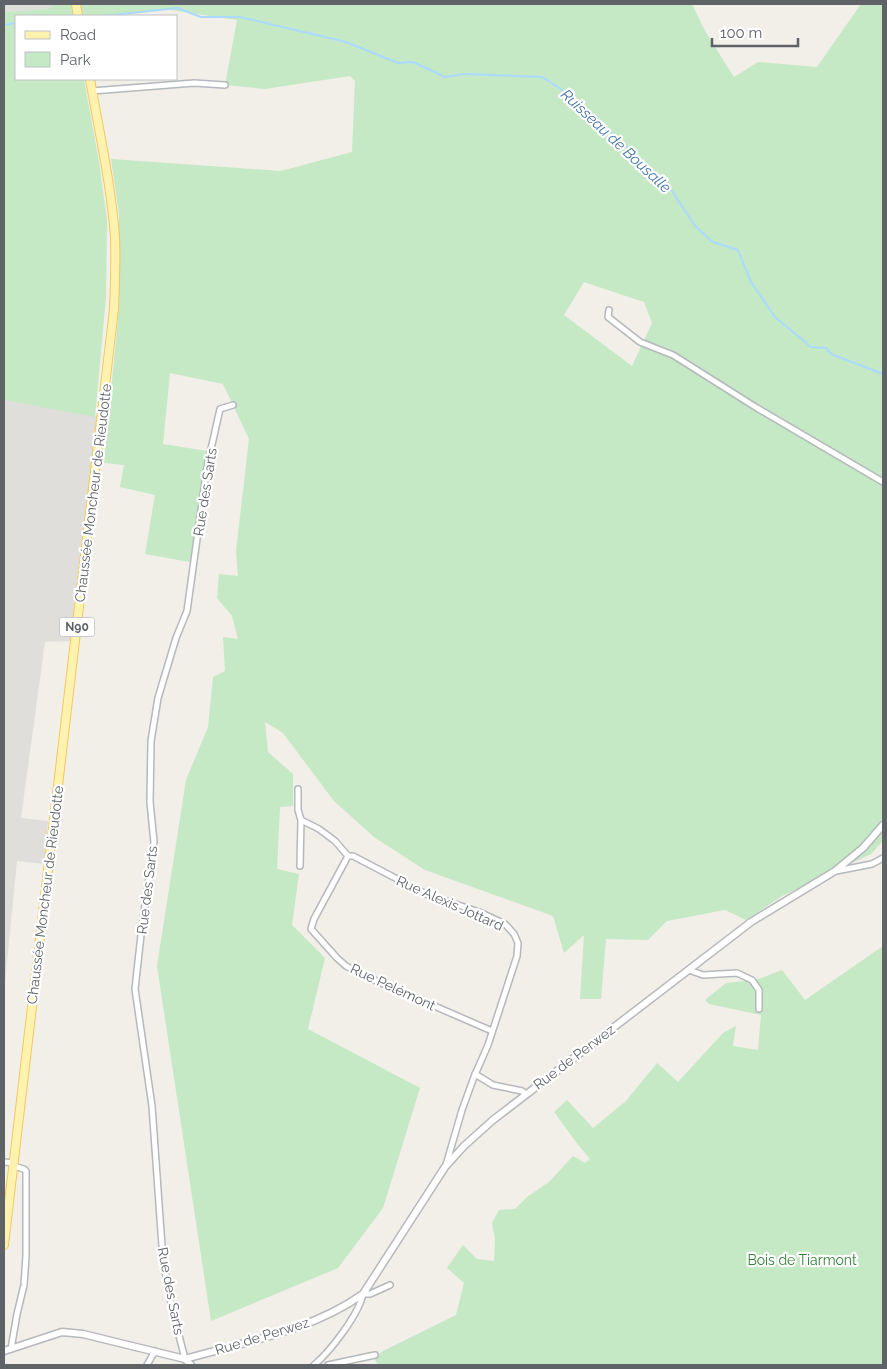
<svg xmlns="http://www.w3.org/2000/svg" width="887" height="1369" viewBox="0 0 887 1369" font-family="Raleway,sans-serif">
  <rect width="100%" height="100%" fill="#f1efe8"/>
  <g fill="#e0deda">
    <polygon points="4,4 51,4 51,9 4,12"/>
    <polygon points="4,400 102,417 75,641 45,642 21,818 48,821 44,864 17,861 4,992"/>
  </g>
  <g fill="#c5e8c5" fill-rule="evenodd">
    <path d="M51 4H692L705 31 734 77 758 62 817 67 861 4H883V841L871 854 782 896 746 920 725 910 667 921 648 940 606 939 601 999H580L584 935 564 953 553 916 425 870 374 837 334 801 283 733 265 722 268 752 293 774V806L280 807 277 869 299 874 292 925 325 958 308 1029 420 1088 383 1208 338 1268 211 1321 157 966 186 780 208 727 213 677 225 671 223 637 238 639 232 616 217 598 219 574 238 576 236 551 249 439 223 384 170 373 163 444 207 451 190 562 145 554 155 495 120 487 124 465 104 463 118 319 119 214 111 159 281 171 352 152 355 81 350 76 265 89 225 85 237 20 164 9 104 16H16V79H84L99 162 107 220 106 297 95 417 4 400V12L50 9ZM584 282 644 302 652 323 632 366 564 315Z"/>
    <polygon points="883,946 883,1365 378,1365 374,1358 383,1351 456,1315 464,1283 447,1268 463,1245 477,1259 494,1261 495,1240 492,1223 499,1210 515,1209 527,1197 549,1182 573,1156 585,1163 590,1159 579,1146 554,1112 567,1100 593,1128 626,1101 657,1063 678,1082 723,1033 736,1026 733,1046 758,1050 761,1015 709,1004 705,1000 726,983 759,979 782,970 805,1000"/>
  </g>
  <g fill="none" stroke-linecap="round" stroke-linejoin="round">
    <g stroke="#aadaff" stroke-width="2">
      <polyline points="104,16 177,8 201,17 240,17 346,42 398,63 413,62 445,77 464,74 542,77 569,94 668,185 695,226 713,242 738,250 751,282 775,317 811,347 826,348 831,354 883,374"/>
      <polyline points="4,25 16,23"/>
    </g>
    <g stroke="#b5b8bc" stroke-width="8">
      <g id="minor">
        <polyline points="92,91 194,83 225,85"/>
        <polyline points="609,310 608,317 640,342 673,355 757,408 883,482"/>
        <polyline points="298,789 298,810 301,820 319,829 335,841 348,856 353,856 426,894 479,912 505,924 514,934 518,943 517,956 488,1045 474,1077 462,1110 446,1165"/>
        <polyline points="348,856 314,919 311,929 337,958 346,966 372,979 492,1031"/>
        <polyline points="300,866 301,820"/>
        <polyline points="836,871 872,864 883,858"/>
        <polyline points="689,970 703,975 737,973 752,980 759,990 759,1009"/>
        <polyline points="475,1074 493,1085 522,1091 526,1094"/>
        <polyline points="4,1162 14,1163"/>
        <polyline points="11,1349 17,1314 24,1285 26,1256 26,1171 24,1169 13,1166"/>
        <polyline points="185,1359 172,1308 163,1260 152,1106 135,989 142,926 154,842 150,802 151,741 158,698 176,638 187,611 207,467 220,409 233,405"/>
        <polyline points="147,1365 155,1351"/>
        <path d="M314 1365C330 1352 359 1314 363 1294H370L390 1285"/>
        <polyline points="328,1365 375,1355"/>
      </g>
    </g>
    <g stroke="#b5b8bc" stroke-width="9">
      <g id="tertiary">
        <polyline points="4,1351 62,1332 83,1334 185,1359"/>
        <path d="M185 1359C245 1342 311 1331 363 1294L445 1167 464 1146 493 1120 751 922 835 871 863 848 883 825"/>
        <polyline points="185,1359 191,1365"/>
      </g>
    </g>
    <g stroke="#f2c960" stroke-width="10">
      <g id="primary">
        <polyline points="76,4 78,16"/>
        <path d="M4 1245 114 309C115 285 116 261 115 237 111 184 99 131 90 79"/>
      </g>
    </g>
    <use href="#minor" stroke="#fff" stroke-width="5"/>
    <use href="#tertiary" stroke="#fff" stroke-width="6"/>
    <use href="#primary" stroke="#fff2af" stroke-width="8"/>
  </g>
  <g text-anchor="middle" stroke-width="4.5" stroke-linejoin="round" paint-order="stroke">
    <rect fill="#fff" stroke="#8f9295" stroke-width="1" x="59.5" y="617.5" width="35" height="19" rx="4"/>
    <g font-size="12" font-weight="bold" fill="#5f6368">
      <text x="77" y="631">N90</text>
    </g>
    <g font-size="14" fill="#5f6368" stroke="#fff">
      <text transform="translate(205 492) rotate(-81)" y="5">Rue des Sarts</text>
      <text transform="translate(93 493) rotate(-83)" y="5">Chaussée Moncheur de Rieudotte</text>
      <text transform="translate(147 890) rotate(-83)" y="5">Rue des Sarts</text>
      <text transform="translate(45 895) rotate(-83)" y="5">Chaussée Moncheur de Rieudotte</text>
      <text transform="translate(450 903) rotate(24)" y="5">Rue Alexis Jottard</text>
      <text transform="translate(393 987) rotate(25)" y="5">Rue Pelémont</text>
      <text transform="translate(574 1057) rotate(-37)" y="5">Rue de Perwez</text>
      <text transform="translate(171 1291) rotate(79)" y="5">Rue des Sarts</text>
      <text transform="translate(262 1336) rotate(-17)" y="5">Rue de Perwez</text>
    </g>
    <g font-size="14" fill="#348238" stroke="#fff">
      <text x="802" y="1265">Bois de Tiarmont</text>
    </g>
    <g font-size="15" font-style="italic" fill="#4174aa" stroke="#fff">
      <text transform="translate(616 141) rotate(43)" y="5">Ruisseau de Bousalle</text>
    </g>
  </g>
  <rect width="887" height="1369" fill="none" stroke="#5f6368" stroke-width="10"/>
  <rect x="15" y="15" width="162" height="65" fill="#ffffff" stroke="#bfc1c3"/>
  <rect x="25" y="31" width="25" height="8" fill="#fff2af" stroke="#bfc1c3"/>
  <text x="60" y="40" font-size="15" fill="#5f6368">Road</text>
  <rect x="25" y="52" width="25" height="15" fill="#c5e8c5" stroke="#bfc1c3"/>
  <text x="60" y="65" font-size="15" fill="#5f6368">Park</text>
  <path d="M712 38v8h86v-8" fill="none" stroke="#5f6368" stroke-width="2.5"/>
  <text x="720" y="38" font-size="15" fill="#5f6368" stroke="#ffffff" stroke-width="4" paint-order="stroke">100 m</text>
</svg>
